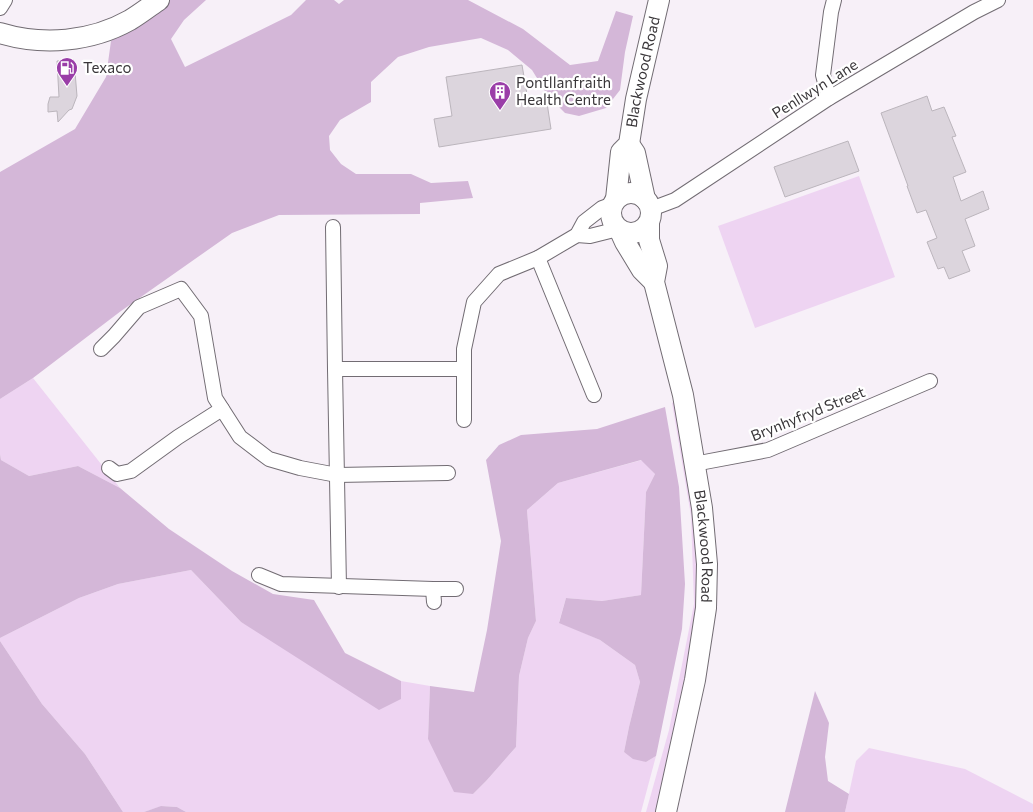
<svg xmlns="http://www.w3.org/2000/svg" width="1033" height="812" viewBox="0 0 1033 812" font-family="Commissioner,sans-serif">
  <rect width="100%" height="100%" fill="#f7f0f8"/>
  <g fill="#eed4f2">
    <polygon points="859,176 895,277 755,328 718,226"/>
    <polygon points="33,378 120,488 78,466 29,476 1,460 0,454 0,399"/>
    <polygon points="675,401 693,503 698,553 698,608 686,679 658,812 646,812 669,730 694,604 691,516 672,403"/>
    <polygon points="642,460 655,474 646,492 641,595 602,601 566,598 559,622 600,640 635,665 640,682 629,727 624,752 646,762 656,756 641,812 186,812 177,807 162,806 144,812 123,812 85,754 42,704 0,641 0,638 79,598 118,584 191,570 241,622 401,699 401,681 430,686 428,739 473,794 487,780 516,747 519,676 528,638 536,621 527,510 558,483"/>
    <polygon points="869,748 965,769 1033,804 1033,812 845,812 856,761"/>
  </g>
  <g fill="#d4b7d8">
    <polygon points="170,0 206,0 184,20 171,39 185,67 291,15 306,0 334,0 339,4 344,0 468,0 523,29 570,65 598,61 616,11 633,16 625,52 620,90 606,108 579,116 565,113 548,96 532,70 508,50 481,38 429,47 398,57 371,82 371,102 340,120 329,136 330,150 341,164 356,174 411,174 431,183 468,181 473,198 420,203 420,214 279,215 232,233 121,311 33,378 0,399 0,172 75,129 106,77 111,41"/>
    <polygon points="665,407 679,487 685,584 682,629 656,756 646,762 633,759 624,752 629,727 640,682 635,665 600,640 559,623 566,598 602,601 641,595 646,492 655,474 641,460 558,483 527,510 536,621 528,638 519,676 516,747 487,780 473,794 454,792 428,739 430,686 474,692 487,630 501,541 486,460 499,445 521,435 597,429"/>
    <polygon points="0,454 1,460 29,476 78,466 120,488 169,529 232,571 273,594 314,600 345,653 401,681 401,699 379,710 241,622 191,570 118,584 79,598 0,638"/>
    <polygon points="0,641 42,704 85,754 123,812 0,812"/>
    <polygon points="815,691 829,723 825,757 828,781 849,794 845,812 785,812"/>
    <polygon points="161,806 177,807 186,812 144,812"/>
  </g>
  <g fill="#dcd5dd" stroke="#bbb5bc">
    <polygon points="74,60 77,96 72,109 69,110 58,122 57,111 48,112 48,104 50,97 59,97 57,61"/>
    <polygon points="522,65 529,106 547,103 551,129 439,147 434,119 452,116 446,77"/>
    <polygon points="927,96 932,111 944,107 956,136 952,137 966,172 953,177 961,201 983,191 989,209 965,219 975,246 962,251 970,271 949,279 944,267 938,269 927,242 937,238 926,210 917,213 907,186 908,186 881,113"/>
    <polygon points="848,141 859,171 785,197 774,167"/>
  </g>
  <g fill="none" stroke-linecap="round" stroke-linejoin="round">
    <g stroke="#726c73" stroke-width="16">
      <g id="street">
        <polyline points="0,8 5,0"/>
        <polyline points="829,98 823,75 831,12 834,0"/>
        <polyline points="651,209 675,200 829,98 974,12 998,0"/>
        <polyline points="333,227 335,369"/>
        <polyline points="577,235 590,236 618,229"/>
        <polyline points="538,258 594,395"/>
        <polyline points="101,349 114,336 139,307 181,289 201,316 215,398 240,437 269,459 300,468 337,475 448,473"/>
        <polyline points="464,420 464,349 474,302 499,274 538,258 577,235 584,222 602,208 613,204"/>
        <polyline points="694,464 768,450 930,381"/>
        <polyline points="109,468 117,474 131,471 178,437 222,409"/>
        <polyline points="259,575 281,584 433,589"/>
        <polyline points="339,587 335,369 464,369"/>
        <polyline points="434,602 433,589 456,589"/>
      </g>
    </g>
    <g stroke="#726c73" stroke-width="22">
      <g id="secondary">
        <path d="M0 33C43 46 91 42 130 20 140 14 149 7 159 0"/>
        <polyline points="629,144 635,153 645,199"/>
        <circle cx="631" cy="213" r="20"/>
        <path id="s1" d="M616 199 621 152 629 144 636 99 659 0"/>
        <path id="s2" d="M649 223V240L657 266 654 282 683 395 702 508 707 564 706 608 695 680 666 812"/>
        <polyline points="620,231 625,242 642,270 654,282"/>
      </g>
    </g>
    <use href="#street" stroke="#fff" stroke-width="14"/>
    <use href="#secondary" stroke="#fff" stroke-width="20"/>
  </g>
  <defs>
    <g id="fuel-pin" transform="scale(1.125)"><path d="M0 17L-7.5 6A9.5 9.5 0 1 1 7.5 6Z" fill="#9a3ea8" stroke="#fff"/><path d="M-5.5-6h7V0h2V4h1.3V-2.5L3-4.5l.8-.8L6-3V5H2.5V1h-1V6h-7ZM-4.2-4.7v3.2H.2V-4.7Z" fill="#fff"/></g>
    <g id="building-pin" transform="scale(1.125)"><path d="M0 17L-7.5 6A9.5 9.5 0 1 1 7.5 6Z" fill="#9a3ea8" stroke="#fff"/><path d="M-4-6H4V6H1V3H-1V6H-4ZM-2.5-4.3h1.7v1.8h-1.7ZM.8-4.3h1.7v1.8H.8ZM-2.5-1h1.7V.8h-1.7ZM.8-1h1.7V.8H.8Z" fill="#fff"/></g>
  </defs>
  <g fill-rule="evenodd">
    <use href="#fuel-pin" x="67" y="68"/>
    <use href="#building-pin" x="500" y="92"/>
  </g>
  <g text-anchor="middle" stroke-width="4.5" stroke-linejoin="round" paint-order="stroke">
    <g font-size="15" fill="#393639" stroke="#fff" text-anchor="start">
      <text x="83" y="73">Texaco</text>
      <text x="516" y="88">Pontllanfraith<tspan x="516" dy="17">Health Centre</tspan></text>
    </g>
    <g font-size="15" fill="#393639" stroke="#fff">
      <text dy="5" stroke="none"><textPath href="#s1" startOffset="132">Blackwood Road</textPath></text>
      <text transform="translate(815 89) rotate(-32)" y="5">Penllwyn Lane</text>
      <text transform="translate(808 414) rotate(-22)" y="5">Brynhyfryd Street</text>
      <text dy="5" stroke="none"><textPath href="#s2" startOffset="330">Blackwood Road</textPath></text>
    </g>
  </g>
</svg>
